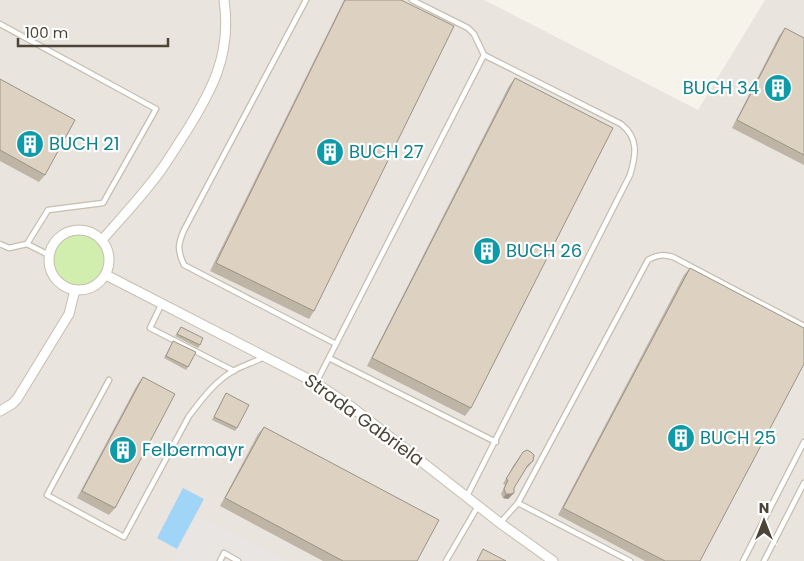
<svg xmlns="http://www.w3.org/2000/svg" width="804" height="561" viewBox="0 0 804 561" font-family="Poppins,sans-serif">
  <rect width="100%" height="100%" fill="#f6f3ea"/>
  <polygon fill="#e9e4de" points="0,0 484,0 698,110 765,0 804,0 804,561 0,561"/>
  <circle fill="#d2eeaf" cx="79" cy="260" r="30"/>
  <polygon fill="#e8e5e2" points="198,515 286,561 173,561"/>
  <polygon fill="#a1d5f8" points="183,488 204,499 177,549 157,538"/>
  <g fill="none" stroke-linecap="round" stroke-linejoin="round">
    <g stroke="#c6beae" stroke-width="7">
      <g id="lane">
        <path d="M306 0 184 230C178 244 177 250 184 265L336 344"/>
        <path d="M412 0 468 28 474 34 484 55 621 124C639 138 636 155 630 175L467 496"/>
        <polyline points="0,24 156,109 103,203 48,210 27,244 9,248 0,244"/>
        <polyline points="27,244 49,255"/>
        <polyline points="162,303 150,328 234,371"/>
        <polyline points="329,358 496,442"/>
        <path d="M109 380 47 495 124 537 189 416C202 399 216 380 235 370 244 365 255 362 264 357"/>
        <polyline points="316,383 484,55"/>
        <polyline points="518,503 630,561"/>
        <path d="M500 523 518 503 648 260C657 255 663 254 673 257L804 326"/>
        <polyline points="220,561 224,553 238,561"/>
        <polyline points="446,561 478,506"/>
        <polyline points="743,561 804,442"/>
        <polyline points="764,561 804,483"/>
      </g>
    </g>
    <g stroke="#c6beae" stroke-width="11">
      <g id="street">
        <circle cx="79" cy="260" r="30"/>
        <path d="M102 240C122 217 143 195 161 170 169 159 176 147 184 135 212 91 232 54 224 0"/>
        <polyline points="106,275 316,383 353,408 500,523 553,561"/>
        <polyline points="0,411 12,404 17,399 69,314 75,290"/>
      </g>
    </g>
    <use href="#lane" stroke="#fff" stroke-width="4.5"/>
    <use href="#street" stroke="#fff" stroke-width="9"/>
  </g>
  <g fill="#beb5a6">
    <polygon points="344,0 401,0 314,311 309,319 210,271"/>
    <polygon points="785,28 804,38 804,165 732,128 779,36"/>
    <polygon points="515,78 471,408 465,416 367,366 509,86"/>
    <polygon points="0,79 45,175 39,182 0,161"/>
    <polygon points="690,268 700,561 645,561 558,515 684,275"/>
    <polygon points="181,327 200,345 198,348 175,336"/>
    <polygon points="173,341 188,367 186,370 164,358"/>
    <polygon points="143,377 115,508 109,515 77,498 137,385"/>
    <polygon points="226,393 237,428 235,431 212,420"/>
    <polygon points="264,427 417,561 323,561 220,506 258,434"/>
    <polygon points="523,452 533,461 529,466 525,469 514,488 514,493 508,499 503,498 501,494 505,485 503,484 513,466"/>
  </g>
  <polygon fill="#9b9387" points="514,493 508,499 503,498 506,494"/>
  <g fill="#ddd2c1" stroke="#9b9387">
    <polygon points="345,0 401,0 454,26 314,311 216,263"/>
    <polygon points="785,28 804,38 804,155 737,120"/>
    <polygon points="515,78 613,128 471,408 372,358"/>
    <polygon points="0,79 75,120 45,175 0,150"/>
    <polygon points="690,268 804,328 804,364 700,561 665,561 563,508"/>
    <polygon points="181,327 203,338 200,345 177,334"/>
    <polygon points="173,341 196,352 188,367 166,356"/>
    <polygon points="143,377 175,394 115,508 82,491"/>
    <polygon points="226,393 249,405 237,428 214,417"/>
    <polygon points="264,427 439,520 417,561 343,561 225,498"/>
    <polygon points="527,450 531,452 534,455 533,461 528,465 514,488 514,493 511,494 506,494 504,489 508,480 506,479 523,452"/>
    <polygon points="483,549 506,561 477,561"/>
  </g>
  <defs>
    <g id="building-disc" transform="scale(1.4375)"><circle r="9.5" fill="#0f9aa8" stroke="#fff"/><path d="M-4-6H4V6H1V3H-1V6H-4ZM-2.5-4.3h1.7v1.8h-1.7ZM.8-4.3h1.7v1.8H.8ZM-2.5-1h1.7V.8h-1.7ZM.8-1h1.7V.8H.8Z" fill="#fff"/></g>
  </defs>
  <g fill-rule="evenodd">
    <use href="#building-disc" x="778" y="88"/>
    <use href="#building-disc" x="30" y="144"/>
    <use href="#building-disc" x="330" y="152"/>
    <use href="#building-disc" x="487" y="251"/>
    <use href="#building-disc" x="681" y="438"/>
    <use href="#building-disc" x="123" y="450"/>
  </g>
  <g text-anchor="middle" stroke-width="4.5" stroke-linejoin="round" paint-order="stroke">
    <g font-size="18" fill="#0d838f" stroke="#fff" text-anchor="start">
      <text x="759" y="94" text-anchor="end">BUCH 34</text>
      <text x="49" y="150">BUCH 21</text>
      <text x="349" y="158">BUCH 27</text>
      <text x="506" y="257">BUCH 26</text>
      <text x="700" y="444">BUCH 25</text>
      <text x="142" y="456">Felbermayr</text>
    </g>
    <g font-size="18" fill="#4c4437" stroke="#fff">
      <text transform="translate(364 420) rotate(36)" y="6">Strada Gabriela</text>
    </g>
  </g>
  <g transform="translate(764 521)" stroke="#ffffff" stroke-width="4" paint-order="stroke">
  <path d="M0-4L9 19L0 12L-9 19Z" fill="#4c4437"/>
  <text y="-8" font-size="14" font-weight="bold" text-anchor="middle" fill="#4c4437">N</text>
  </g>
  <path d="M18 38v8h150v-8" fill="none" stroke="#4c4437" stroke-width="2.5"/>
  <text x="25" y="38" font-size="15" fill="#4c4437" stroke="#ffffff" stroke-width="4" paint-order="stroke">100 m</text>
</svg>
